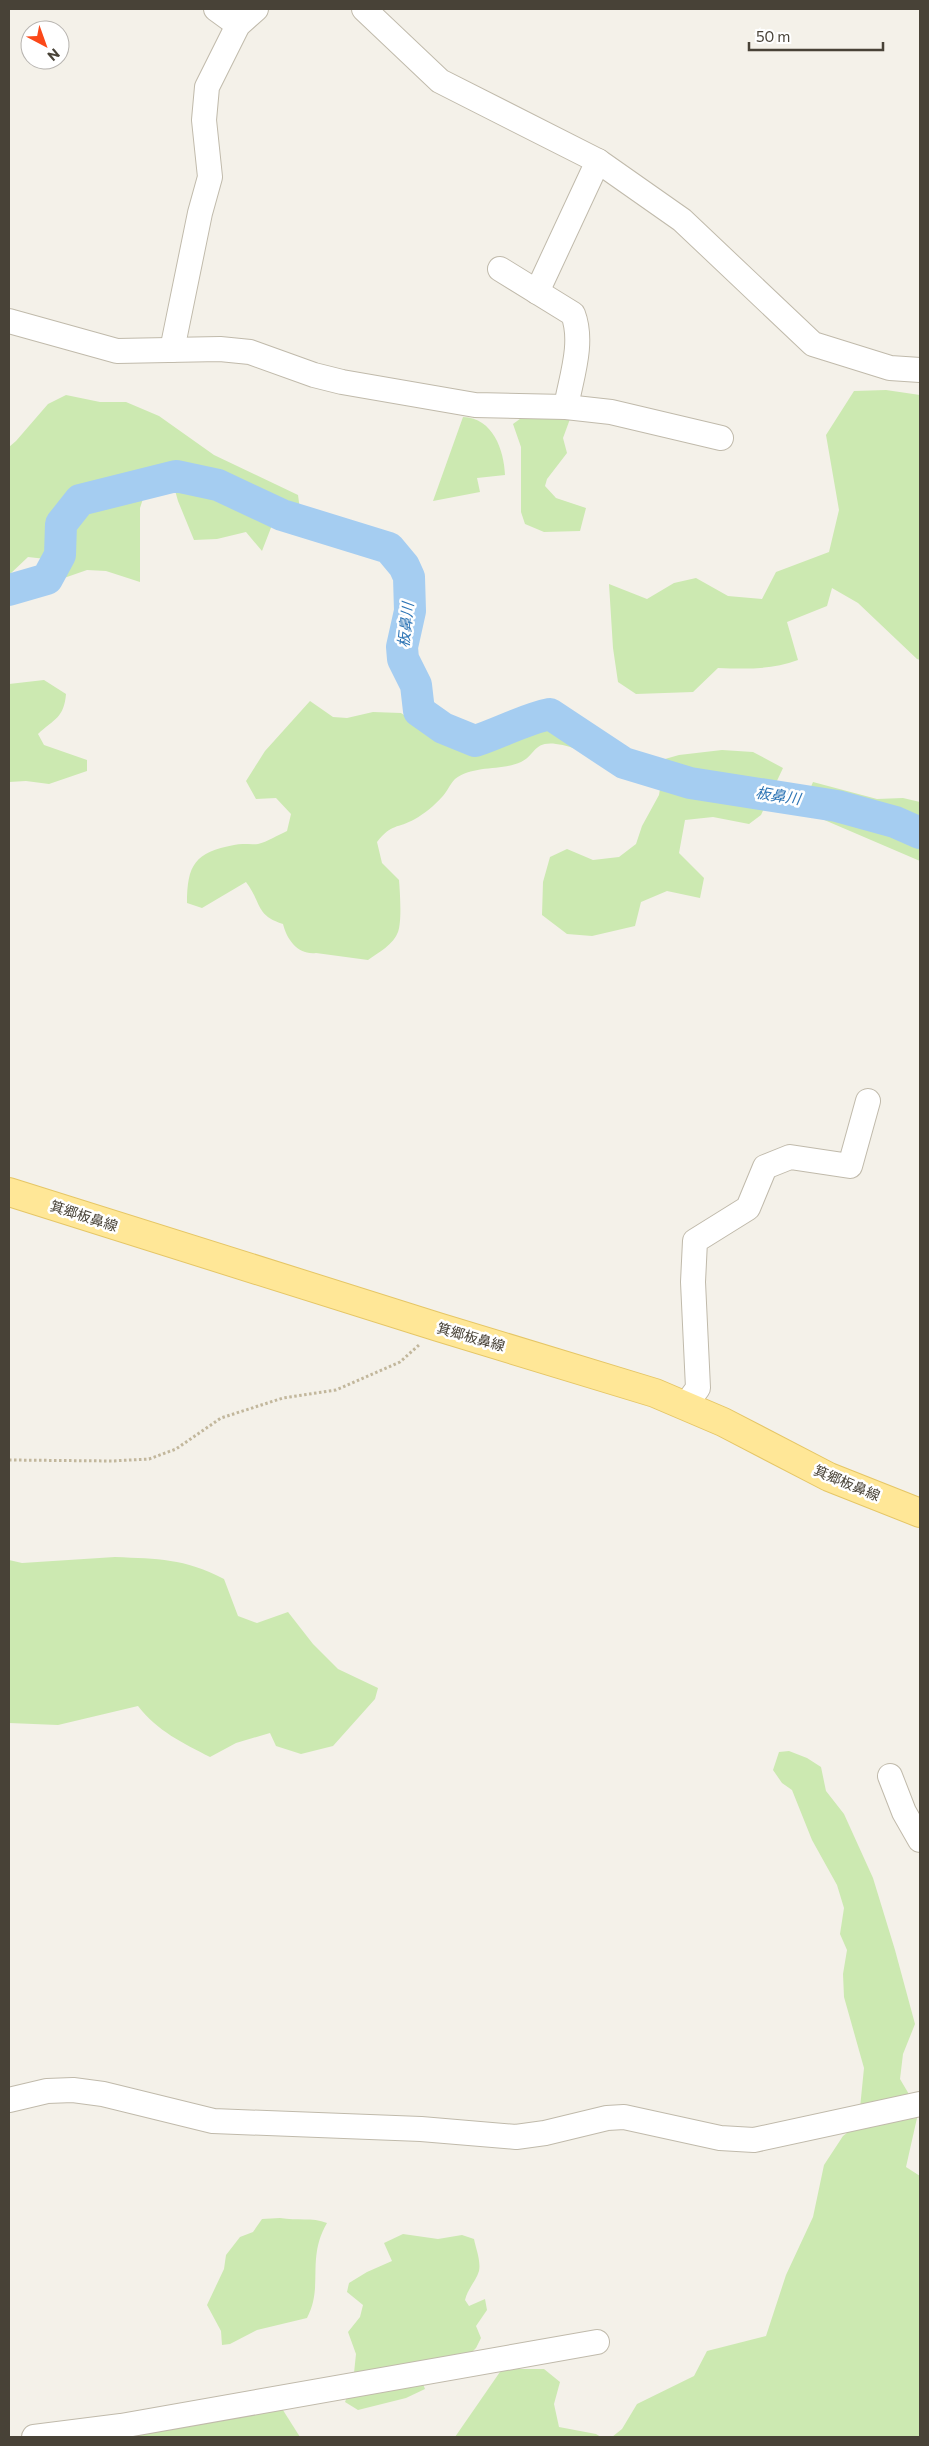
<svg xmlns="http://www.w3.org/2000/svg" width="929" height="2446" viewBox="0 0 929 2446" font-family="Commissioner,'Noto Sans JP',sans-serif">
  <rect width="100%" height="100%" fill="#f4f1e9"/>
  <g fill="#cce9b1">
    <path d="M886 390 920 395V660L917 659 858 603 832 588 827 606 787 622 798 660C771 670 746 669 718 668L693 692 636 694 618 682 613 648 609 584 647 599 674 583 696 578 728 596 762 599 776 572 829 552 839 510 826 435 854 391Z"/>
    <polygon points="66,395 100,402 126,402 159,416 214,455 298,495 300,510 279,507 262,551 246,532 217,539 194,540 178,501 169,469 151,474 140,508 140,582 106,571 87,570 64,578 46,559 28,557 9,575 9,447 16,441 48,404"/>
    <polygon points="542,414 570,419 563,438 567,453 547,479 545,486 556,498 586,508 580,531 544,532 525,524 521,512 521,447 513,424 524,416"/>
    <path d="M463 417C493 418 504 450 505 475L477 478 480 492 433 501Z"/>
    <path d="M44 680 66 694C64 718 54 719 38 734L44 745 87 760V771L49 784 26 781 9 782V684Z"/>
    <path d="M310 701 333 717 347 718 373 712 401 713 449 745 468 753 514 739 544 726 569 728 613 746 640 763 634 775C607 768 584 747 556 744 533 741 535 756 521 762 502 771 473 765 455 779 450 784 447 792 442 797 435 805 424 814 415 819 397 829 392 823 377 842L382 863 399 880C400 892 402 921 398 932 394 944 378 953 368 960L316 953C298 955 287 940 283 924 255 915 262 903 246 882L202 908 187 903C187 865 195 852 234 845 242 843 250 845 258 844 267 842 278 835 287 831L291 814 276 798 256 799 246 781 265 751Z"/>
    <polygon points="722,750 753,752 783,768 761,815 749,824 713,817 685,820 679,853 704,878 700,898 667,891 641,902 635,926 592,936 567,934 542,915 543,882 550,857 567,849 593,860 619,857 636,844 642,826 659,795 665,759 679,755"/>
    <polygon points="813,782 877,799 903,798 920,802 920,861 801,810"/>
    <path d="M115 1557C159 1559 183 1558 224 1579L238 1616 257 1623 288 1612 313 1644 338 1669 378 1688 375 1699 333 1746 301 1754 276 1746 270 1733 236 1743 210 1757C183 1743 157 1731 138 1706L58 1725 9 1723V1560L22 1563Z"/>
    <polygon points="789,1751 807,1758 821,1767 826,1791 844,1814 873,1878 895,1950 915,2024 903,2054 900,2079 910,2096 860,2108 864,2068 844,1997 843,1974 847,1950 840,1934 844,1908 837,1885 812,1840 792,1790 782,1783 773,1770 779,1752"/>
    <polygon points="917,2118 906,2167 920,2176 920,2437 612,2437 622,2429 637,2404 694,2376 707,2351 766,2336 786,2275 813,2217 824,2165 843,2136 856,2126"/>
    <path d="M280 2218C297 2221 312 2217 327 2223 306 2259 324 2286 307 2318L257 2330 230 2344 222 2345 221 2331 207 2305 224 2269 226 2255 240 2237 253 2232 262 2219Z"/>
    <path d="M403 2234 438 2239 462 2235 474 2239C476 2249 481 2261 479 2271 476 2281 468 2288 465 2300L469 2306 485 2299 487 2310 476 2326 481 2338 476 2348 465 2359 359 2379 354 2373 356 2354 348 2332 360 2317 363 2305 347 2292 349 2283 367 2272 392 2261 384 2243Z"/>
    <polygon points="502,2369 544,2369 560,2382 554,2404 559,2427 596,2434 601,2437 455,2437"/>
    <polygon points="423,2384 425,2389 406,2398 358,2410 345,2402 347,2397"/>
    <polygon points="281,2407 300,2437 121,2437"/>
  </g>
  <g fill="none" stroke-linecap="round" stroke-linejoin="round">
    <path stroke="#a5cdf1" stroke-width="32" d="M9 590 47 579 60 555 61 524 80 500 176 476 218 485 282 515 389 548 404 566 409 577 410 611 402 647 403 659 416 685 419 711 443 728 475 741C500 733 525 719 550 714L624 763 690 783 837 806 895 822 920 833"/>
    <g stroke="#c0baab" stroke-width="26">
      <g id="minor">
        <polyline points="216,9 238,25"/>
        <polyline points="364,9 440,81 598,161 682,220 813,344 890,368 920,370"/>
        <path d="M500 269 573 314C584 343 571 378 566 407"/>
        <polyline points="537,292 598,161"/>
        <polyline points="9,321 117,351 220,349 250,352 314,375 342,382 475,405 566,407 611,412 721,438"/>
        <polyline points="172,350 200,213 210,177 204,120 207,87 238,25 256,9"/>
        <polyline points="685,1406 698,1388 693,1282 695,1241 748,1208 765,1167 790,1157 850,1166 868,1101"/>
        <polyline points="890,1776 904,1812 920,1840"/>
        <polyline points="9,2100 47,2091 73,2090 103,2094 213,2121 421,2129 516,2137 545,2133 607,2118 624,2117 720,2138 754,2140 920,2104"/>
        <polyline points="34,2437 121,2426 597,2342"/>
      </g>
    </g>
    <g stroke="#e5c666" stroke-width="30">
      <polyline id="major" points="9,1192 438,1327 655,1393 723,1422 829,1477 920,1513"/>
    </g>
    <polyline stroke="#c2b79c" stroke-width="3" stroke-dasharray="2.5 2.5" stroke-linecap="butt" points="9,1460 112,1461 149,1459 176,1449 221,1418 283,1398 336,1390 400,1362 419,1345"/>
    <use href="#minor" stroke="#fff" stroke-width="24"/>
    <use href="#major" stroke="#ffe797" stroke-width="28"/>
  </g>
  <g text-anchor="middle" stroke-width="5" stroke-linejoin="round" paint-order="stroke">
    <g font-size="14" fill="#484237" stroke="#fff">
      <text transform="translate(84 1216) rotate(18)" y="5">箕郷板鼻線</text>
      <text transform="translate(471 1337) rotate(16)" y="5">箕郷板鼻線</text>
      <text transform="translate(847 1483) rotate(23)" y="5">箕郷板鼻線</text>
    </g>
    <g font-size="15" font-style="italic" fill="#2e75b5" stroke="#fff">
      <text transform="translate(406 625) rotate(-84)" y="5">板鼻川</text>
      <text transform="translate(778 796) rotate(9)" y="5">板鼻川</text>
    </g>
  </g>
  <rect width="929" height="2446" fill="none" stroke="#484237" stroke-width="20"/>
  <g transform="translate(45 45) rotate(139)"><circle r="24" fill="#ffffff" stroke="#b6b3af"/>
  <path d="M0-4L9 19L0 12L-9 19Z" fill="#fb4819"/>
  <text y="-8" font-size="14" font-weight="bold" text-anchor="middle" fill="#484237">N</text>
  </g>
  <path d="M749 42v8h134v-8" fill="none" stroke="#484237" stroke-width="2.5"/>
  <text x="756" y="42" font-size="15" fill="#484237" stroke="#ffffff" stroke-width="4" paint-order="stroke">50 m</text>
</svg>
